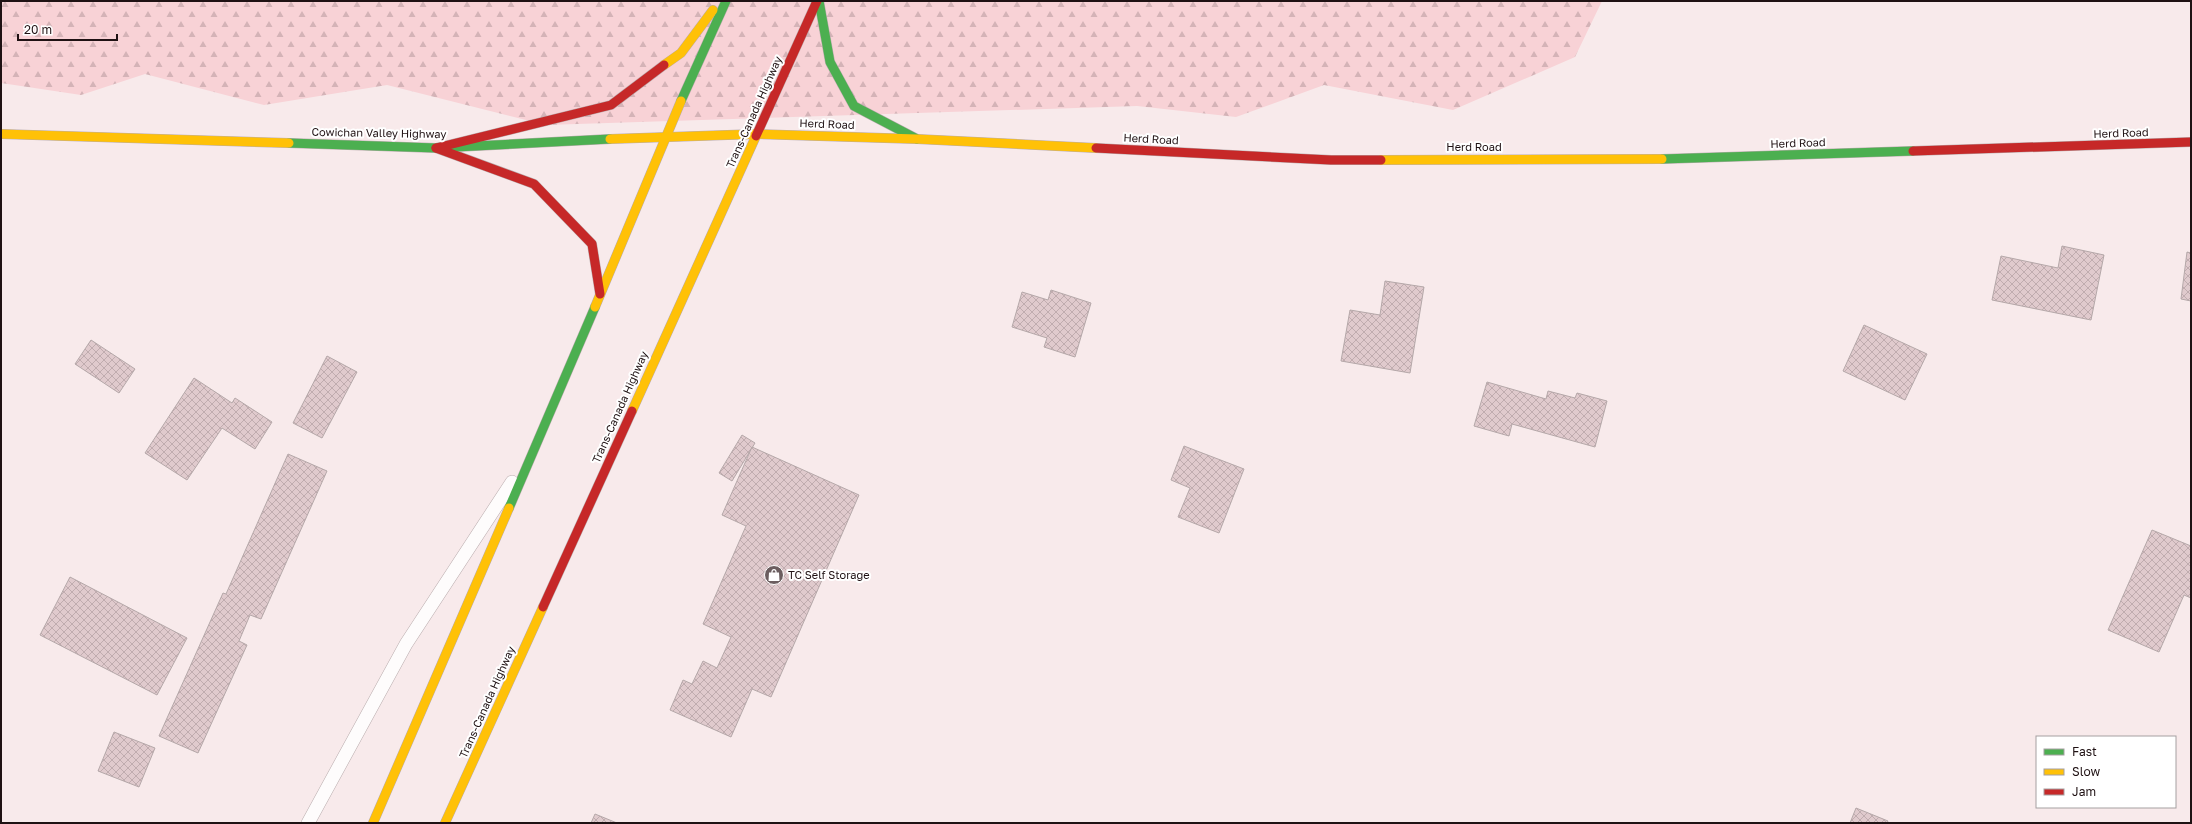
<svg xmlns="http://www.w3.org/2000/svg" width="2192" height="824" viewBox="0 0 2192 824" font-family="'Golos Text',sans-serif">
  <defs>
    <pattern id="forest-firs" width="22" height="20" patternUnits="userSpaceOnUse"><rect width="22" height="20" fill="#f8d2d6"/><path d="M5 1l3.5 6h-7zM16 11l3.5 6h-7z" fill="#d4b3b7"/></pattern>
    <pattern id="building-cross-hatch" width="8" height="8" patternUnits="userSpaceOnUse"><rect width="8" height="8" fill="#e0cacd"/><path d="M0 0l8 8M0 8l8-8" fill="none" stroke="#c0acaf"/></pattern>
  </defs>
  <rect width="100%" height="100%" fill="#f8eaeb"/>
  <polygon fill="url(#forest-firs)" points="1,1 1602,1 1575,57 1453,110 1324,85 1236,117 1137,106 546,125 387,85 264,105 145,74 81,95 1,83"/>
  <g fill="url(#building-cross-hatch)" stroke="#b5a8a9">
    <polygon points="2062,246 2104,255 2091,320 1992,300 2001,256 2058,268"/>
    <polygon points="2187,252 2191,253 2191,301 2181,299"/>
    <polygon points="1385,281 1424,287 1410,373 1341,361 1350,310 1380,315"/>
    <polygon points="1051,290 1091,303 1075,357 1044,347 1047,338 1012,327 1022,292 1048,300"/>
    <polygon points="1864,325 1927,354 1905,400 1843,371"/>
    <polygon points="91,340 135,369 119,393 75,364"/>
    <polygon points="327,356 357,372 322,438 293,423"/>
    <polygon points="194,378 232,403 235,398 272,422 255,449 222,428 187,480 145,453"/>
    <polygon points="1487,382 1546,399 1548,391 1575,398 1577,393 1607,401 1595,447 1512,424 1509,436 1474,426"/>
    <polygon points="742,435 755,443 732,481 719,473"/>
    <polygon points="1184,446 1244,469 1219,533 1178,517 1190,488 1171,480"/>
    <polygon points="752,447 859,495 771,697 752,689 731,737 670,710 683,680 692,684 703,661 717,668 731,637 703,624 746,526 722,515"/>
    <polygon points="288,454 327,471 261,619 250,615 239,641 247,645 198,753 159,736 223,593 226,594"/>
    <polygon points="2152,530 2191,546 2191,598 2184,595 2159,652 2108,630"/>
    <polygon points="70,577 187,638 157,695 40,635"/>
    <polygon points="114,732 155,748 139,787 98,771"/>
    <polygon points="1856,808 1888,821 1887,823 1850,823"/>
    <polygon points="595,814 617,823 591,823"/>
  </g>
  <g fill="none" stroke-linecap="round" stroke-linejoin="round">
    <g stroke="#b9acad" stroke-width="14">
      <polyline id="lane" points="308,823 406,644 512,482"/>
    </g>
    <g stroke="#b9acad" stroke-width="10">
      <g id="fast">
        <polyline points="819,1 830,62 854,106 917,139"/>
        <polyline points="681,101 726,1"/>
        <polyline points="289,143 436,148 610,139"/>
        <polyline points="1662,159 1913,151"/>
        <polyline points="509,508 595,307"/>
      </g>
    </g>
    <g stroke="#b9acad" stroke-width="10">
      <g id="slow">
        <polyline points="664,65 681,53 713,10"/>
        <polyline points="1,134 289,143"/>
        <polyline points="757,134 917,139 1096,148"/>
        <polyline points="610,139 757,134"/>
        <polyline points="1381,160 1662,159"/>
        <polyline points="595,307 681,101"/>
        <polyline points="632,411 756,136"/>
        <polyline points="373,823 509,508"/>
        <polyline points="445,823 543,607"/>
      </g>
    </g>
    <g stroke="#b9acad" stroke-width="10">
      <g id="jam">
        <polyline points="756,136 817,1"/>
        <polyline points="436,148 611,105 664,65"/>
        <polyline points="436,148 534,184 592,244 600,294"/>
        <polyline points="1096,148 1331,160 1381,160"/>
        <polyline points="1913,151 2191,142"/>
        <polyline points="543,607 632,411"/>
      </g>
    </g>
    <use href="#lane" stroke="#fefcfc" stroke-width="13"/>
    <use href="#fast" stroke="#4caf50" stroke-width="9"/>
    <use href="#slow" stroke="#ffc107" stroke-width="9"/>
    <use href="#jam" stroke="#c62828" stroke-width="9"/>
  </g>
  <defs>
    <g id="shop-disc" transform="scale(1)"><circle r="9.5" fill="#6b5d5f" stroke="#fff"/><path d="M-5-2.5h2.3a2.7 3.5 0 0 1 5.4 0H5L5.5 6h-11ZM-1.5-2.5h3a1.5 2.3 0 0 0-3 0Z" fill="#fff"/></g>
  </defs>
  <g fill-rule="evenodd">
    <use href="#shop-disc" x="774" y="575"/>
  </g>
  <g text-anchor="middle" stroke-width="4" stroke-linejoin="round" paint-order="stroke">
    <g font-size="11" fill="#1f1113" stroke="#fff">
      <text transform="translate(754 112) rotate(-66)" y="4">Trans-Canada Highway</text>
      <text transform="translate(827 124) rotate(2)" y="4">Herd Road</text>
      <text transform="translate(379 133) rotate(1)" y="4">Cowichan Valley Highway</text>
      <text transform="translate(2121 133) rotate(-2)" y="4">Herd Road</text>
      <text transform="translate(1151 139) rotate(3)" y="4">Herd Road</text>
      <text transform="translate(1798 143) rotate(-2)" y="4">Herd Road</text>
      <text x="1474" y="151">Herd Road</text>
      <text transform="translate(620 407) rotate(-66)" y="4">Trans-Canada Highway</text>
      <text transform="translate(487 702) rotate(-66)" y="4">Trans-Canada Highway</text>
    </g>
    <g font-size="11" fill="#1f1113" stroke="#fff" text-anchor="start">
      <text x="788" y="579">TC Self Storage</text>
    </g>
  </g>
  <rect width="2192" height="824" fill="none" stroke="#1f1113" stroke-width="4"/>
  <rect x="2036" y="736" width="140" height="72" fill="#ffffff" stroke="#a5a0a1"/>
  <rect x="2044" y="749" width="20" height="6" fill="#4caf50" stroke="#a5a0a1"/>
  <text x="2072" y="756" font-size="12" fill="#1f1113">Fast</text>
  <rect x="2044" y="769" width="20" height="6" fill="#ffc107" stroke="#a5a0a1"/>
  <text x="2072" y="776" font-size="12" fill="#1f1113">Slow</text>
  <rect x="2044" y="789" width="20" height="6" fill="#c62828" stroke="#a5a0a1"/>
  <text x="2072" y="796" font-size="12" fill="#1f1113">Jam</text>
  <path d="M18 34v6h99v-6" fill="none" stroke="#1f1113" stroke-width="2"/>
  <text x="24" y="34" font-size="12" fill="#1f1113" stroke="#ffffff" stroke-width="3" paint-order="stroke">20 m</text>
</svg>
